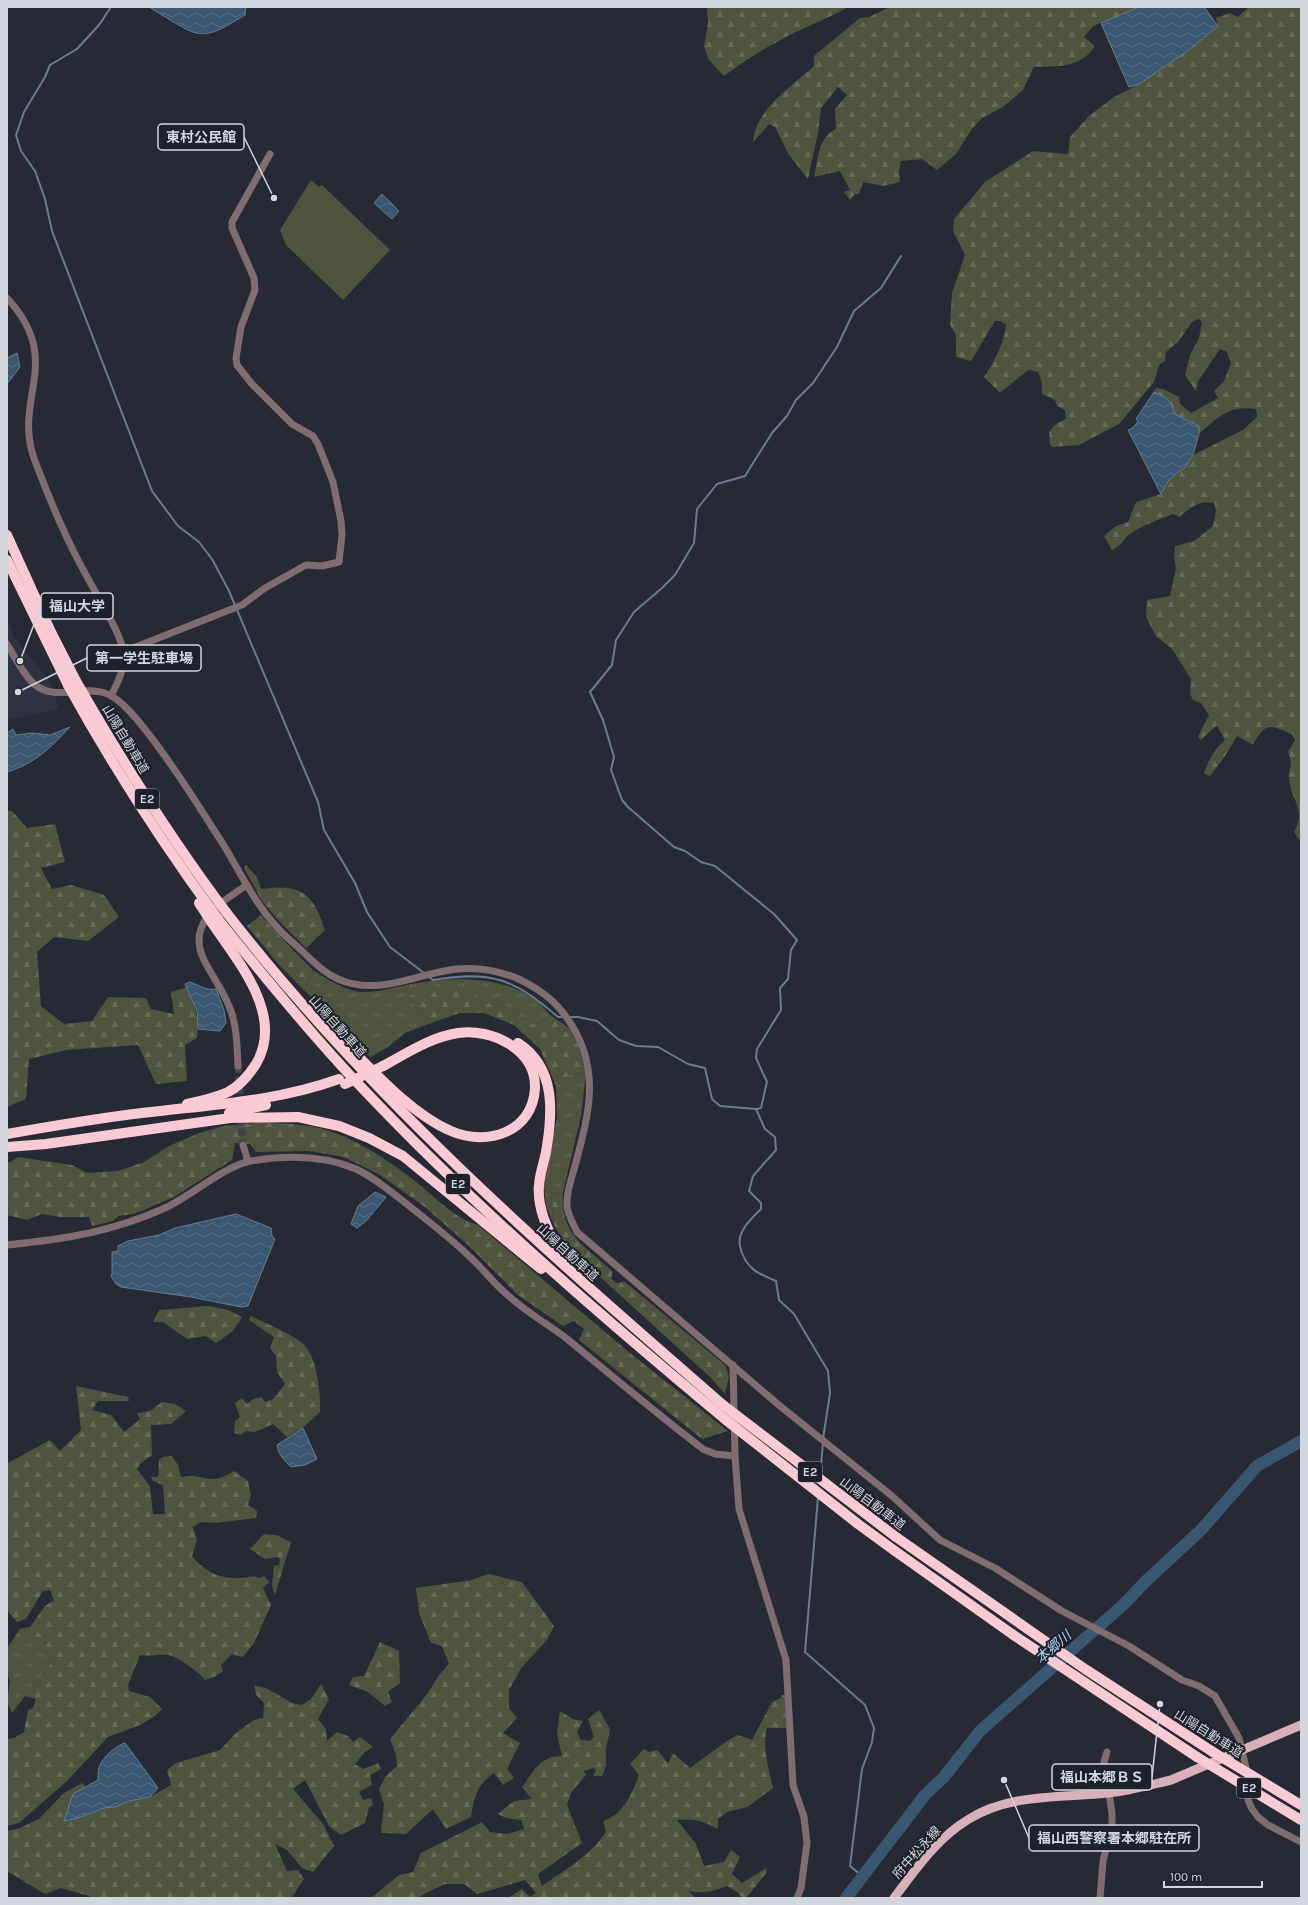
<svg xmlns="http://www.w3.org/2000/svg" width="1308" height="1905" viewBox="0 0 1308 1905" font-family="Karla,'Noto Sans JP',sans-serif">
  <defs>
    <pattern id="grass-tufts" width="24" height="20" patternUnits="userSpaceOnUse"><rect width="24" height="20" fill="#4e543e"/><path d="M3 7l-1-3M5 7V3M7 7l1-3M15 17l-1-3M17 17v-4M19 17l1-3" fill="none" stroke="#676c59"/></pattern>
    <pattern id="forest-firs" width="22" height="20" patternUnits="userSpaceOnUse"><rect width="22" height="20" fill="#4e543e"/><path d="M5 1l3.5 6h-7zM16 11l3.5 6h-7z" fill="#676c59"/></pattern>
    <pattern id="water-waves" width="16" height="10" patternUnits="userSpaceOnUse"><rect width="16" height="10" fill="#3a5771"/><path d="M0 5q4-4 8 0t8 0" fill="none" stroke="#566e85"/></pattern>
  </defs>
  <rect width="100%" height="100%" fill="#272a34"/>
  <polygon fill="#2e3242" points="7,619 14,637 51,684 59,709 7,720"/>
  <g fill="url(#grass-tufts)">
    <path d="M313 970C325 978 346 991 360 992 377 993 395 987 411 984 451 977 498 975 533 998 540 1002 545 1010 550 1015L536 1026 507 1008 477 1000 409 996 421 1016 434 1022 405 1033 388 1047 370 1057 348 1037 304 990Z"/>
    <polygon points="586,1073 581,1116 563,1192 551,1194 554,1225 546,1206 544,1186 557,1117 556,1086 571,1074"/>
    <polygon points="24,1628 45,1643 52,1663 40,1677 33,1694 36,1699 25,1696 12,1713 7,1702 10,1681 7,1673 7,1648 20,1629"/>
  </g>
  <g fill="url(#forest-firs)">
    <path d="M707 7H848C826 20 801 28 779 41 759 51 742 63 724 76L709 60 704 47 708 23Z"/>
    <path d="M890 7H1139L1093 26 1084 37 1095 46C1080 69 1058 66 1034 67L1023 90 1003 107 982 118 972 129 956 154 937 170 922 159 901 161 899 171 900 182 883 186 863 182 859 194H855L850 200 844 192 850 190 840 171 814 177C818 160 818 137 836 129L835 109 847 95 838 87 821 108 818 133 808 179 789 155 775 127 769 124 753 142C755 110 791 87 814 66V56L860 18 869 17Z"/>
    <path d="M1249 7H1301V842L1294 832C1307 809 1291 801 1289 779 1288 767 1294 767 1288 752L1295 740 1293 735C1270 724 1265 722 1253 745L1237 736 1225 756 1210 776 1204 773C1208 761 1215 748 1225 740L1217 725 1201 740 1198 737 1209 715 1201 703 1193 700 1190 694 1191 679 1172 649 1156 636 1146 617 1147 600 1170 596 1176 568 1174 557 1175 546 1194 541 1213 526 1216 511 1214 503C1198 500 1191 508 1179 517L1173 514C1159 520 1142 525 1130 534 1122 540 1124 544 1112 550L1104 536 1116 526 1128 522 1136 502 1161 494 1169 480 1185 467 1193 455 1243 430 1257 417 1256 409C1229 405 1218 417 1199 434V426L1175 414C1170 401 1167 397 1154 392L1156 388 1163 389 1179 397 1180 404 1191 413 1218 398 1214 391 1224 381 1231 363 1227 352 1220 349 1198 381 1196 391 1185 375 1190 355 1199 338 1202 322 1199 319 1192 322 1178 342 1166 352 1165 361 1159 365 1154 382 1119 424 1079 445 1053 447 1050 445 1049 432 1057 423 1066 419 1065 410 1057 406 1055 400 1042 394V383L1038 372 1028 370 1000 393 984 377C994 363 1005 341 1006 324L1000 321H995L971 361 956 357V335L950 325 952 293 965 255 953 231 954 219 985 182 1033 151 1068 154 1070 137 1089 116 1114 97 1138 85 1218 26 1216 18 1230 13 1238 17Z"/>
    <path d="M7 811H12L27 828 55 824 65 862 41 868 52 889 71 885 104 895 119 917 88 941 54 937 37 952 41 1006 64 1024 92 1021 108 997 146 998 151 1009 174 1014 171 992 187 987C194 1005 200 1019 197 1038L185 1045 187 1081 156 1084 138 1045 66 1050 29 1059 26 1099 7 1107Z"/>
    <path d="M246 865 257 877 261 889C301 883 313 893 325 930L306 948 278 920 262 901 244 868Z"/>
    <polygon points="261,915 288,945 313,970 304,990 280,966 247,926"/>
    <polygon points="473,986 477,1000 507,1008 536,1026 550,1015 569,1028 578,1045 586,1073 571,1074 556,1086 540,1049 514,1025 484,1013 460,1013 434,1022 421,1016 409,996"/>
    <path d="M254 1123C274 1123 295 1123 315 1127 350 1134 388 1160 416 1182 435 1197 454 1218 478 1225L630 1353 728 1431 702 1439 579 1340 584 1329 574 1321 563 1326 518 1295 468 1245 425 1207 380 1175 344 1157 309 1151 256 1152 250 1144 235 1143 232 1160 174 1197 134 1214 119 1216 113 1221 92 1226 89 1217H61L42 1214 27 1220 7 1215V1162H11L18 1157 72 1165 87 1173 118 1171 144 1162 169 1146 199 1133 224 1126Z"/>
    <path d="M563 1192C560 1236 585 1245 613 1272L611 1278 616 1283 625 1282 725 1365 729 1376 725 1394 710 1377 565 1245 554 1225 551 1194Z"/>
    <polygon points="209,1306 228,1310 242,1317 233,1331 216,1343 206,1336 187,1339 163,1322 153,1322 159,1310"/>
    <path d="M251 1316C267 1324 286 1331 301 1342 317 1353 321 1394 320 1412L305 1426 287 1437 273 1424 255 1432 246 1431 241 1435 234 1433 235 1421 240 1417 235 1403 242 1398 247 1404 253 1399 261 1397 265 1402 273 1399 285 1384 277 1372 276 1356 270 1348 274 1337 249 1320Z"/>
    <path d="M76 1386 128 1397 129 1401H98L92 1410 111 1415 124 1432 140 1419 137 1413 150 1411 162 1402 175 1404 186 1411 171 1424 151 1425 152 1455 141 1463 137 1469 150 1486 153 1514H165L163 1485 153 1481 151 1477H158L159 1460 163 1457 172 1456 178 1465 181 1477C205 1473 209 1487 234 1471L248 1481 251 1495 248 1505 257 1511 256 1518 215 1523 201 1522 193 1527 197 1540 192 1556C206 1573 220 1579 242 1578 251 1577 251 1575 260 1578L264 1576 269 1582 263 1588 271 1605 254 1643 243 1657 232 1654 221 1665 223 1671 214 1677 205 1680C200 1673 180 1659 172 1656 162 1653 150 1657 140 1655L128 1685 129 1691 150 1697 162 1709 155 1716 140 1725 108 1737 67 1781 19 1823 7 1826V1739L14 1738 24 1732 28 1710 33 1708 36 1699 33 1694 40 1677 52 1663 45 1643 24 1628 30 1627 45 1606 54 1600 50 1590 43 1591 26 1619 17 1622 7 1610 8 1463 50 1440 60 1451 81 1430Z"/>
    <polygon points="264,1534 276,1535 291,1542 275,1595 272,1585 274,1566 279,1565 280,1559 278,1557 265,1559 250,1549"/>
    <path d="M488 1574 522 1582 554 1626 547 1640 522 1667 509 1690V1708L517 1718 503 1733 520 1743 507 1769 514 1778 503 1785 494 1773C476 1786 475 1795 471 1817L446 1829 433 1809 406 1834 381 1833 384 1804 379 1790 385 1777 397 1766 396 1755 390 1739 428 1693 439 1675 449 1664 442 1646 431 1643 419 1613 416 1588 472 1580Z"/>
    <polygon points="380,1642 399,1651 400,1683 388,1692 392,1702 385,1706 368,1692 349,1685 353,1677 364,1676"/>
    <polygon points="321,1684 329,1699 318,1719 326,1729 327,1741 337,1732 348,1736 353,1742 360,1737 373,1747 365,1752 355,1764 363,1769 378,1763 381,1769 370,1775 372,1785 359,1792 363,1800 371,1798 373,1805 369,1807 365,1823 341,1835 329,1826 305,1780 293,1789 323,1824 334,1846 313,1872 302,1868 287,1850 275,1844 287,1871 298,1870 304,1879 292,1897 293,1898 89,1898 89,1896 61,1888 45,1894 7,1871 7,1831 20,1828 39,1819 64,1793 82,1783 86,1787 73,1794 65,1820 78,1818 104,1808 115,1807 129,1801 150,1797 171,1785 167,1770 176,1763 220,1750 236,1733 254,1720 263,1718 264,1703 256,1695 254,1685 268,1689 292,1703 302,1705 311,1699"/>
    <path d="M781 1695H785L786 1728H767C762 1746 769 1770 773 1788L747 1807 727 1812 718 1819V1829C704 1821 694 1818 677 1820L696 1844 704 1866 724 1862 731 1850 740 1857 732 1874 742 1883 766 1868 767 1872 746 1898H742L737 1892 727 1886C714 1891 703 1894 689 1891L695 1898H508L522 1889 530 1897 536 1893 525 1880 477 1894 464 1884H445L426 1893 418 1898H371L399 1875 413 1872 421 1853 482 1822 490 1832 507 1834 524 1829 521 1820 506 1818 498 1814 514 1801 532 1799 522 1787C534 1771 540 1756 562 1756L557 1734 560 1711 573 1719 583 1721 577 1732 581 1740 590 1741 594 1737 588 1719 599 1710 610 1729 606 1749V1766L602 1776H593L596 1770 593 1768 584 1771 586 1775 571 1793 567 1805 582 1843 538 1874 542 1886C566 1869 589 1857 606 1832L603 1821C623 1815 632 1794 639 1775L630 1764 644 1749 649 1752 657 1750 668 1763 673 1753 690 1768 727 1741 738 1735 752 1740 772 1702 781 1698Z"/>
  </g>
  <polygon fill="#4e543e" points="311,180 319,187 322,185 390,250 343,300 286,245 280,230"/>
  <g fill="url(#water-waves)" stroke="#687d91">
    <path d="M149 7H246L245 15C231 23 213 37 196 33 186 31 159 13 149 7Z"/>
    <polygon points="1139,7 1204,7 1218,26 1190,49 1138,85 1129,87 1101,23"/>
    <polygon points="382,194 399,211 392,219 374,203"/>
    <polygon points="17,353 20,367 7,384 7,358"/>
    <path d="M1154 392C1168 397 1170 401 1175 414L1199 426V434L1193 455 1185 467 1169 480 1161 494 1128 430 1133 428 1138 421 1136 419Z"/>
    <path d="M70 727C50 748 36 763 7 772V733L13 729 16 735 32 733 50 735Z"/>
    <path d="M190 982C199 985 206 991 216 989L224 1010 226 1023 220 1031 198 1029 197 1011 185 984Z"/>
    <polygon points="375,1192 386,1197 367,1220 357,1228 351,1224 358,1206"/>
    <polygon points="236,1214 271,1228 272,1236 275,1239 248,1306 241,1307 191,1297 121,1287 116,1284 111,1276 112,1274 112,1252 118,1251 118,1246 128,1241 159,1235 175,1228"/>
    <path d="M303 1428 317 1459 305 1465 291 1467C284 1460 279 1456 277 1445Z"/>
    <path d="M125 1743 158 1788 150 1797 129 1801 115 1807 104 1808 78 1818 64 1821 73 1794 98 1780C98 1776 98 1770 99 1767 103 1757 115 1746 125 1743Z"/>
  </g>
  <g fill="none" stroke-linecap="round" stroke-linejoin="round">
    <g stroke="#687d91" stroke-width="2">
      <polyline points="111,7 99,25 77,49 50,65 45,77 24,112 16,135 21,151 35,171 45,199 52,231 152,491 178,526 199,542 212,559 229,591 318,802 324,830 355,883 367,912 390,947 424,973"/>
      <path d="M429 977 433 980C492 970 514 979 558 1017H563"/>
      <path d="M569 1017H578L597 1021 619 1040 636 1046 658 1047 688 1064 705 1068 712 1099 720 1106 756 1109 765 1129 775 1137 776 1150 753 1176 749 1191 761 1203V1209C755 1215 747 1222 743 1230 738 1239 739 1244 742 1253 749 1271 760 1274 776 1281L779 1300 794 1314 828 1371 830 1393 823 1439"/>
      <polyline points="757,1109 761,1108 767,1082 756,1058 757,1049 781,1010 780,988 788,979 791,950 797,940 774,914 715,866 701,862 685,851 674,847 628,807 622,800 611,770 614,757 603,720 590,692 612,665 616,640 634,612 662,588 675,575 694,543 697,509 717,484 745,476 772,433 787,416 796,400 813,383 837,347 854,311 881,288 901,256"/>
      <polyline points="820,1475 823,1443"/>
      <polyline points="818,1497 805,1652 865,1705 874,1728 872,1742 862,1769 850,1866 862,1876"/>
    </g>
    <polyline stroke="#3a5771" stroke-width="12" points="846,1898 925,1795 944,1777 980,1731 1123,1605 1146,1581 1201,1530 1257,1466 1301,1441"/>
    <polyline stroke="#41444d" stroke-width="7" stroke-dasharray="7 3.5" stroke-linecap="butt" points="238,1066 243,1145"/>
    <g stroke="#806d71" stroke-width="7">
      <path d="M7 298C66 362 11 399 35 461 46 490 58 520 72 548 82 569 94 589 105 609 112 622 120 635 123 650 126 667 118 682 111 696"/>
      <path d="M7 644C15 657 23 674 34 684 55 702 81 685 105 693 119 697 138 720 147 732 175 767 199 807 223 844 240 872 254 902 276 926 284 936 295 944 304 953 315 963 324 973 338 979 378 997 417 973 457 969 477 967 495 970 514 977 535 986 554 999 567 1018 601 1066 590 1110 576 1162 573 1175 566 1191 567 1205 567 1214 573 1223 577 1232L780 1406 892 1496 940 1540 995 1568 1062 1611 1129 1646 1182 1680 1199 1686 1215 1696 1239 1738 1248 1776V1800L1252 1809 1258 1817 1268 1825 1301 1842"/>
      <polyline points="123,652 242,605 265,588 306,565 322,566 339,562 342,535 341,521 333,482 318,444 313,436 292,424 252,384 237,365 236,358 241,327 255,290 254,278 232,228 232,222 270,154"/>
      <path d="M238 1066C237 1046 237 1024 229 1006 222 989 212 976 204 960 186 923 220 903 247 885"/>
      <polyline points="243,1145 248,1161"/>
      <path d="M7 1245C65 1239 112 1232 165 1208 191 1196 226 1165 251 1161 286 1155 323 1155 356 1169 377 1179 395 1195 413 1209 433 1225 454 1241 472 1259 485 1271 496 1286 510 1297 527 1312 547 1324 566 1338 611 1375 656 1413 703 1449L715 1454 735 1456"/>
      <polyline points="733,1365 735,1456 739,1509 786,1660 793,1785 804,1817 807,1843 801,1888 797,1898"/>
      <polyline points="1100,1898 1103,1861 1112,1826 1112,1813 1104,1762 1107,1752"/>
    </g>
    <path stroke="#d7b0b9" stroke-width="9" d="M894 1898C916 1869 937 1838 969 1819 1011 1793 1062 1798 1109 1793 1130 1791 1150 1785 1171 1780L1301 1725"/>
    <g stroke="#facad5" stroke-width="10">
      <polyline points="7,535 51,632 76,681"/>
      <polyline points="7,560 68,685"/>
      <path d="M226 912C370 1098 547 1252 723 1405"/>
      <path d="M218 919C265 978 313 1037 365 1091 477 1209 601 1316 726 1420"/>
      <path d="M336 1034C369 1066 409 1113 451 1131 487 1147 533 1132 535 1088 536 1049 491 1028 458 1033 431 1037 407 1053 383 1066"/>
      <path d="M518 1043C556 1068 553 1112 546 1152 543 1167 537 1181 539 1197 541 1220 555 1245 568 1264"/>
      <path d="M187 1104C201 1101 215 1098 228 1092 240 1086 249 1075 256 1064 285 1015 238 962 212 923"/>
      <polyline points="229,1113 266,1105"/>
      <path d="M7 1134C58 1125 109 1116 160 1111 222 1104 280 1100 339 1079"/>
      <polyline points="7,1147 46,1144 230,1118 298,1117 339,1126 369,1138 403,1156 541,1269"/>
      <polyline points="896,1537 1085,1669 1213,1752"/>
      <polyline points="895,1551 1012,1634 1197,1757"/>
    </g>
    <g stroke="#facad5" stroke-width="10">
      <path d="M76 681C122 761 171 839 226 912"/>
      <path d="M68 685C113 767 163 844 218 919"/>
      <polyline points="199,903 212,923"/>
      <polyline points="345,1084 383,1066"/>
      <polyline points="723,1405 896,1537"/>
      <polyline points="726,1420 858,1524 895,1551"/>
      <polyline points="1213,1752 1301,1805"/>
      <polyline points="1197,1757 1301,1820"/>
    </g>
  </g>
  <g text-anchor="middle" stroke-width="4" stroke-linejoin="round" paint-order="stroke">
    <g fill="#1e202a" stroke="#9d9fa7" stroke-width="1">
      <rect x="135" y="789" width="24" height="20" rx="3"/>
      <rect x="446" y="1174" width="24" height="20" rx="3"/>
      <rect x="798" y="1462" width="24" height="20" rx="3"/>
      <rect x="1237" y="1778" width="24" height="20" rx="3"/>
    </g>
    <g font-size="12" font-weight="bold" fill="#d4d6dd">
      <text x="147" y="803">E2</text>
      <text x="458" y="1188">E2</text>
      <text x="810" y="1476">E2</text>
      <text x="1249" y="1792">E2</text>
    </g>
    <g font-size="13" fill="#d4d6dd" stroke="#1e202a">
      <text transform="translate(126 739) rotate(59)" y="5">山陽自動車道</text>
      <text transform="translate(338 1026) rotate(48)" y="5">山陽自動車道</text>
      <text transform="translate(568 1252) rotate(42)" y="5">山陽自動車道</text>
      <text transform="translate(873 1503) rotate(37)" y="5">山陽自動車道</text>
      <text transform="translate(1209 1733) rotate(32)" y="5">山陽自動車道</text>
      <text transform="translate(916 1852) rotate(-48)" y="5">府中松永線</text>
    </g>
    <g font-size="14" font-style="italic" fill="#aad3f9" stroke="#1e202a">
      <text transform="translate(1053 1647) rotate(-41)" y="5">本郷川</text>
    </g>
  </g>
  <path fill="none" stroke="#d4d6dd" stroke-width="1.5" d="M274 198L244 137M20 661L41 606M18 692L87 658M1160 1704L1152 1777M1004 1780L1029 1838"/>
  <g fill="#d4d6dd" stroke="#1e202a" stroke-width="1.5">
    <circle cx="274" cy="198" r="4"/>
    <circle cx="20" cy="661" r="4"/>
    <circle cx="18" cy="692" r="4"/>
    <circle cx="1160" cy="1704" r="4"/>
    <circle cx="1004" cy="1780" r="4"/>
  </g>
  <g fill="#1e202a" stroke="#d4d6dd" stroke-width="1.5">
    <rect x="158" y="124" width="86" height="26" rx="4"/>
    <rect x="41" y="593" width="72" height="26" rx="4"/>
    <rect x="87" y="645" width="114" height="26" rx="4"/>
    <rect x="1052" y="1764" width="100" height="26" rx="4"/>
    <rect x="1029" y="1825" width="170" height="26" rx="4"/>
  </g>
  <g font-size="14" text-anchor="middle" font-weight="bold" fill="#d4d6dd">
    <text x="201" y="142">東村公民館</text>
    <text x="77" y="611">福山大学</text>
    <text x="144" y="663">第一学生駐車場</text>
    <text x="1102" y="1782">福山本郷ＢＳ</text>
    <text x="1114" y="1843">福山西警察署本郷駐在所</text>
  </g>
  <rect width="1308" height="1905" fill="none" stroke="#d4d6dd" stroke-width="16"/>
  <path d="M1164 1881v6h98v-6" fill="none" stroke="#d4d6dd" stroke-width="2"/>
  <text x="1170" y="1881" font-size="12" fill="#d4d6dd" stroke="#1e202a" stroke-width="3" paint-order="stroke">100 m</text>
</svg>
